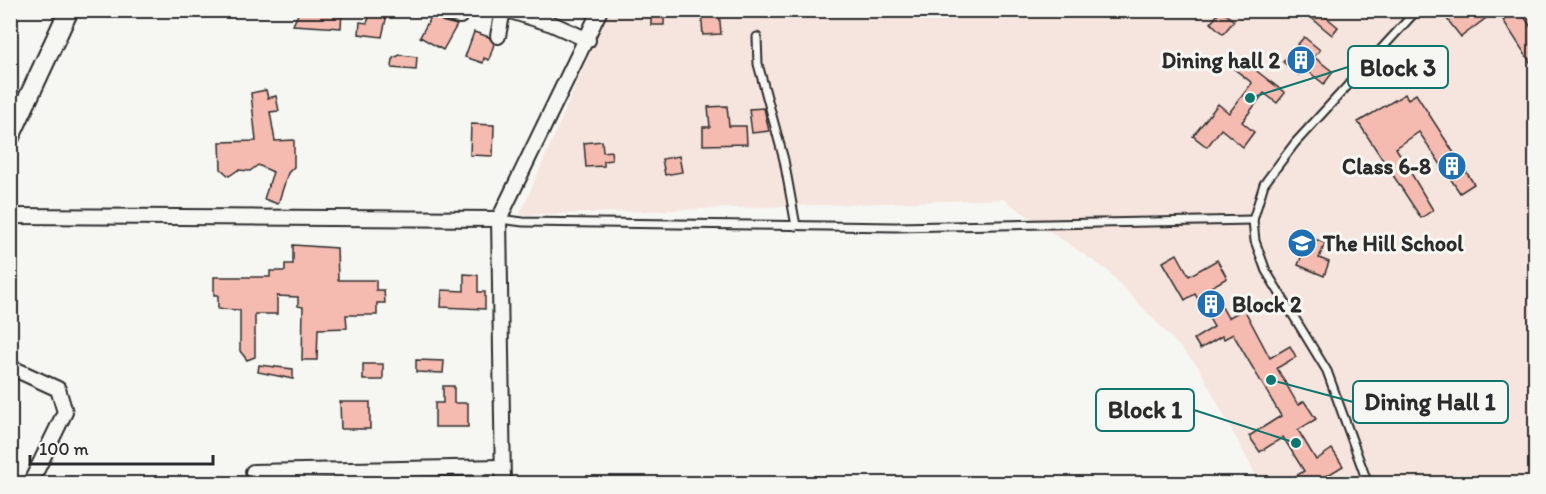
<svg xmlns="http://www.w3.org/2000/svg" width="1546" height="494" viewBox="0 0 1546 494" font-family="Itim,sans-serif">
  <rect width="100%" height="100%" fill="#f6f6f2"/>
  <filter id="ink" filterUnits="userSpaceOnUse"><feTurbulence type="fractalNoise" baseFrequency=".0167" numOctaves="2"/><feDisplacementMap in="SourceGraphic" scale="12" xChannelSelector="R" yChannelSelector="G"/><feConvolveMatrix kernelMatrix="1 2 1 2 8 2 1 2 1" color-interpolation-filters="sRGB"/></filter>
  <g filter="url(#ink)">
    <polygon fill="#f6e4de" points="608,11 1535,11 1535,483 1260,483 1198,366 1108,271 1003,199 520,215"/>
    <g fill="#f5bbb0" stroke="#2b2b2b" stroke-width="1.5">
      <polygon points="300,10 342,10 341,28 293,25"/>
      <polygon points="372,10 388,10 382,37 359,34 360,22 367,23"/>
      <rect x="651" y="10" width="13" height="15"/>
      <polygon points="701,10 719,10 721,34 703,35"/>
      <polygon points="1221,10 1234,21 1223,34 1211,23"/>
      <polygon points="1302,10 1332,10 1326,17 1338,27 1332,35"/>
      <polygon points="1440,10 1480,10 1486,18 1461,37"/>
      <polygon points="1517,10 1520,10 1536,35 1536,71 1503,20"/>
      <polygon points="433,13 442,21 457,25 443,50 420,37"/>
      <polygon points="474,32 489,37 494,44 489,60 484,58 483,63 465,57"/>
      <polygon points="1304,37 1320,50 1314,57 1333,72 1324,84 1304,68 1299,75 1283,62"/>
      <polygon points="400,55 417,57 416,70 392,68 393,58"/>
      <polygon points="1240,58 1285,93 1277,103 1264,93 1242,122 1254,132 1243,147 1221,129 1207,147 1193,136 1218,104 1229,113 1252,83 1233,68"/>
      <polygon points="266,90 268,98 276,96 279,111 270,112 275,141 294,140 294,167 288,173 278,204 264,199 273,172 258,165 250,171 238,170 229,176 221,169 220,142 256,141 251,93"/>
      <polygon points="1405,94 1408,99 1416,94 1474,184 1460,193 1419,132 1396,148 1433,210 1421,218 1358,122"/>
      <polygon points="727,106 729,126 746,126 747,144 703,145 703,127 710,127 708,107"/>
      <polygon points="764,108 769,131 752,133 749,109"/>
      <polygon points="471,124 494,125 493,156 470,155"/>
      <polygon points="602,141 603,152 611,151 612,160 604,161 604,166 586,167 584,143"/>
      <polygon points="679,156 682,172 665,175 662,159"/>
      <polygon points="1309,237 1325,243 1319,258 1329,262 1324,276 1298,265"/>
      <polygon points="293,245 337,248 338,280 376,280 376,290 384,290 385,303 377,303 377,315 346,315 347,328 318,329 317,360 302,360 303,307 298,306 298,297 277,296 277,314 255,314 255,357 247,360 240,351 240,310 218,309 218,295 214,295 214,277 270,277 270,271 285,271 285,264 293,264"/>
      <polygon points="1177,254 1189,276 1217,260 1227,278 1211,287 1228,318 1244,309 1270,358 1290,346 1296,357 1277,368 1298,405 1304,401 1316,419 1298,430 1316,460 1332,449 1343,466 1315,483 1285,483 1304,471 1283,437 1260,452 1249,436 1281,416 1233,334 1224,339 1222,336 1200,349 1194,339 1214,327 1195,294 1185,300 1163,262"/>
      <polygon points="464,274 478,275 478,292 485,292 485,309 441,307 442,290 464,291"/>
      <polygon points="416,360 444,361 443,373 416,372"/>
      <rect x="363" y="364" width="20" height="16"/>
      <polygon points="259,365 293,369 293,379 258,372"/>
      <polygon points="443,386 454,386 454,403 468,403 468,427 435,427 435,403 443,403"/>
      <polygon points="340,402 370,402 370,429 341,429"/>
    </g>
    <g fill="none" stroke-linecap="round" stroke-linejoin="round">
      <g stroke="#2b2b2b" stroke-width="11">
        <g id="lane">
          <polyline points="757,37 758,64 784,160 796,226"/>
          <polyline points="499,219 523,222 896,227 1253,220"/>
          <polyline points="1368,484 1327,371 1266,271 1255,241 1253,220 1264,184 1295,143 1417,10"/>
        </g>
      </g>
      <g stroke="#2b2b2b" stroke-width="18">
        <g id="street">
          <polyline points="507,10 552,24 588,40"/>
          <polyline points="447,14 460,16 462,10"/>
          <polyline points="498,36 503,10"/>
          <polyline points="10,216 499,219"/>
          <polyline points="10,367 58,389 65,412 30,484"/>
          <polyline points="253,472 502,467"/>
          <polyline points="503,484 499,219 600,10"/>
        </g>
      </g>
      <g stroke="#2b2b2b" stroke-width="22">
        <polyline id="secondary" points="10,137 69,10"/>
      </g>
      <use href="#lane" stroke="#f6f6f2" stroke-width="7"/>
      <use href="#street" stroke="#f6f6f2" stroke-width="14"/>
      <use href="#secondary" stroke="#f6f6f2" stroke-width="18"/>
    </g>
  </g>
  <defs>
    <g id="building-disc" transform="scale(1.5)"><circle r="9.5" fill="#1f6fb2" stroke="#f6f6f2"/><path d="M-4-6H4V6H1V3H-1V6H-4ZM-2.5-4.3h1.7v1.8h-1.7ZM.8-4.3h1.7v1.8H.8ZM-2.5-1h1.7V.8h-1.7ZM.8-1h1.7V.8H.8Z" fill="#fff"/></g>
    <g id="school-disc" transform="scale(1.5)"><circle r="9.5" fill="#1f6fb2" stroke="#f6f6f2"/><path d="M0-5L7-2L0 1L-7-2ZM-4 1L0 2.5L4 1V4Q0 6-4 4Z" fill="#fff"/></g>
  </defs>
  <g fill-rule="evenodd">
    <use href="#building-disc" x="1301" y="60"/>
    <use href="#building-disc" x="1452" y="166"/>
    <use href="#school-disc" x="1302" y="243"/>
    <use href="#building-disc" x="1211" y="304"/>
  </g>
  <g text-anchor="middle" stroke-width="6" stroke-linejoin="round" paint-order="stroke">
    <g font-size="22" font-weight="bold" fill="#2b2b2b" stroke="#f6f6f2" text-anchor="end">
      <text x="1280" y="68">Dining hall 2</text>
      <text x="1431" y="174">Class 6-8</text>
      <text x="1323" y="251" text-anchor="start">The Hill School</text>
      <text x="1232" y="312" text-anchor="start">Block 2</text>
    </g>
  </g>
  <path fill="none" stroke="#0f766e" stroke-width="2" d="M1250 98L1348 67M1271 380L1353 402M1296 443L1194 410"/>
  <g fill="#0f766e" stroke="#f6f6f2" stroke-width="2">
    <circle cx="1250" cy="98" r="6"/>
    <circle cx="1271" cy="380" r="6"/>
    <circle cx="1296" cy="443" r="6"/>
  </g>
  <g fill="#f6f6f2" stroke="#0f766e" stroke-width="2">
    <rect x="1348" y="46" width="100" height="42" rx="6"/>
    <rect x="1353" y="381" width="155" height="42" rx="6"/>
    <rect x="1096" y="389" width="98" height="42" rx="6"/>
  </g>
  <g font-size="24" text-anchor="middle" font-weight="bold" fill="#2b2b2b">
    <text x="1398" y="76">Block 3</text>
    <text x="1430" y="410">Dining Hall 1</text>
    <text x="1145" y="418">Block 1</text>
  </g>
  <rect width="1546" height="494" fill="none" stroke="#f6f6f2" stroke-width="36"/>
  <rect x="18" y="18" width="1510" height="458" fill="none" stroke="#2b2b2b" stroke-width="2" filter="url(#ink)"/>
  <path d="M30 455v9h183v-9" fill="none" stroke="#2b2b2b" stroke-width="3"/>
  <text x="39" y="455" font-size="18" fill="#2b2b2b" stroke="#f6f6f2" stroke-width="4.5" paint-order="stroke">100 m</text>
</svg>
